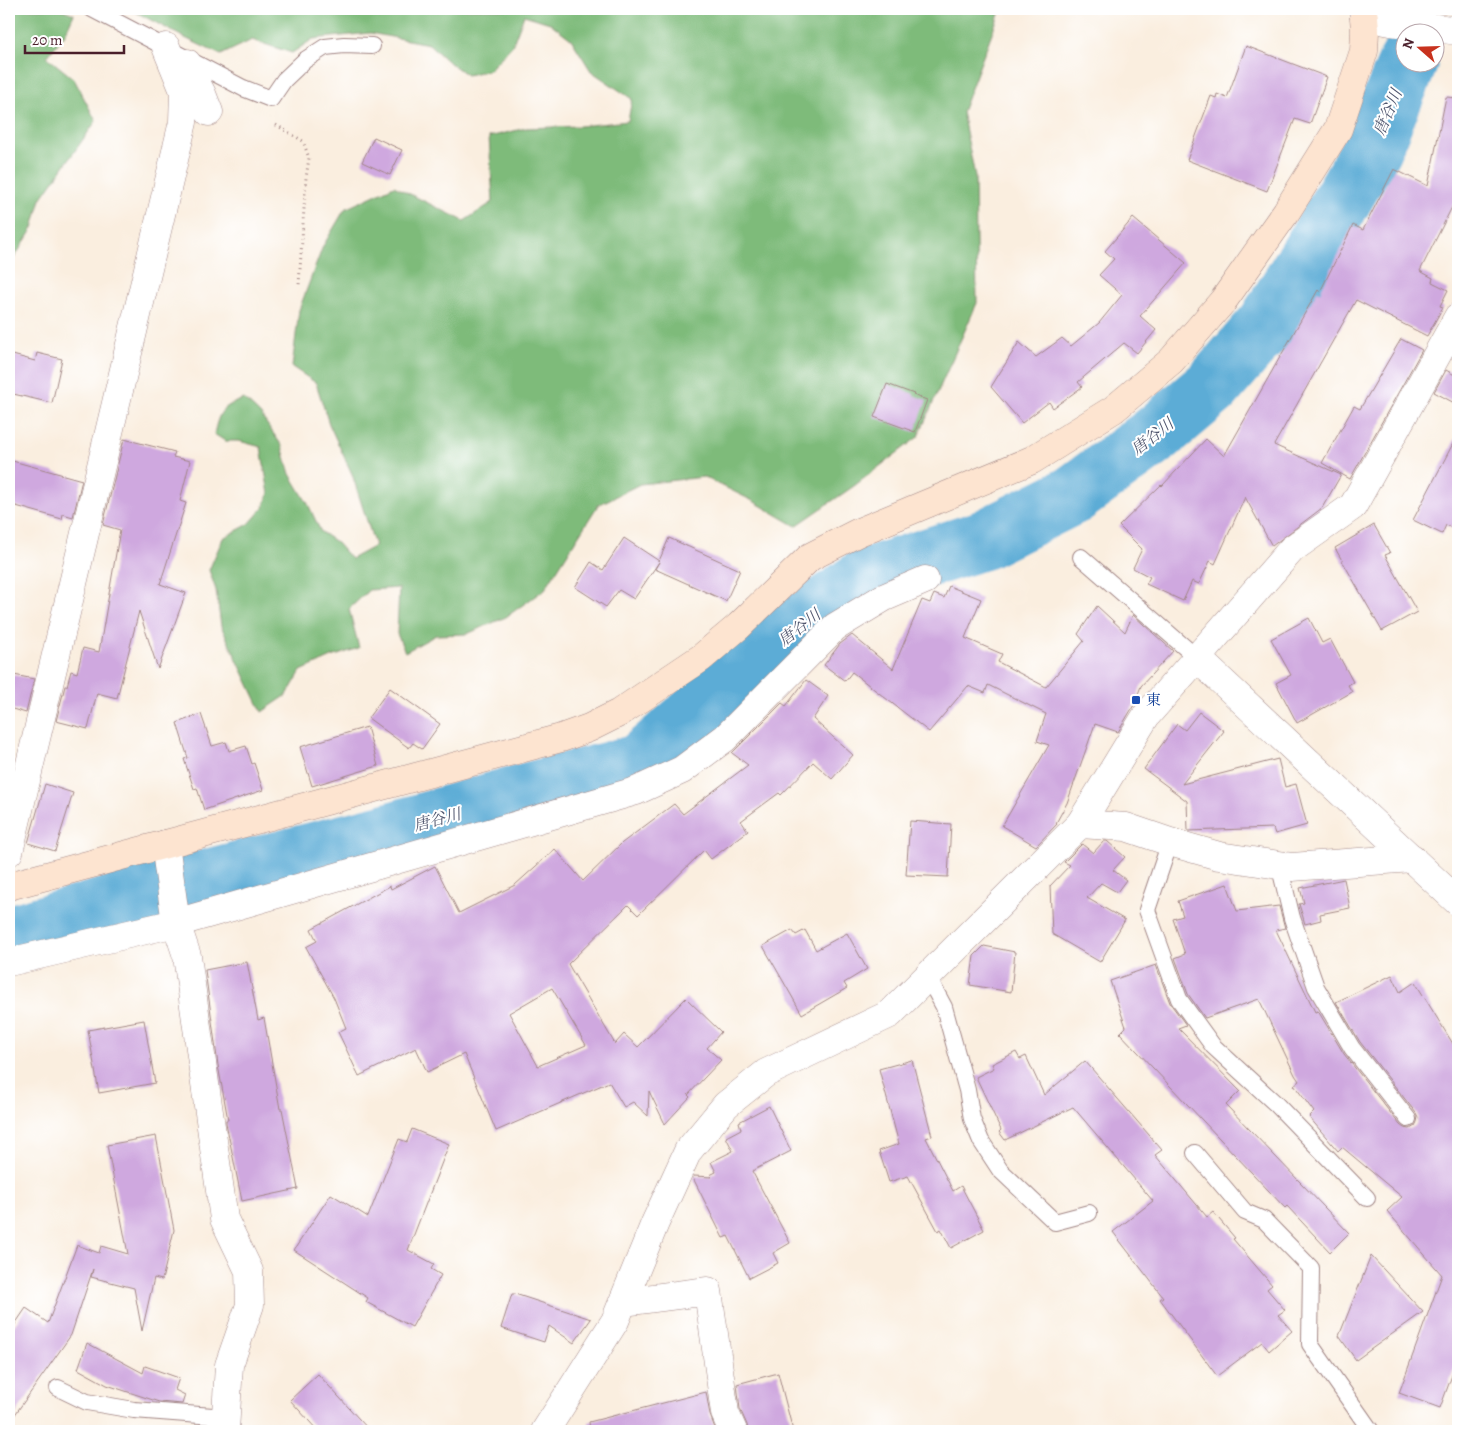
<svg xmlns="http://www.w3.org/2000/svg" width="1467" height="1440" viewBox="0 0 1467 1440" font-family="Alegreya,'Noto Serif JP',serif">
  <rect width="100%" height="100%" fill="#fff"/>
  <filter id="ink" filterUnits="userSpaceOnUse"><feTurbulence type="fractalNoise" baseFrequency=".02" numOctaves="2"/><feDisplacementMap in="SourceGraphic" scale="10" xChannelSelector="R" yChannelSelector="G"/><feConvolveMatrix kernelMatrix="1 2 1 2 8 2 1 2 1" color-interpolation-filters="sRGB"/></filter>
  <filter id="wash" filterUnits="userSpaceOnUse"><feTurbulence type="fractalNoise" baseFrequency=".0096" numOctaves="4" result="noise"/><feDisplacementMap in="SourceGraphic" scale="20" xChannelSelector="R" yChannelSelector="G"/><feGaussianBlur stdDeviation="1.12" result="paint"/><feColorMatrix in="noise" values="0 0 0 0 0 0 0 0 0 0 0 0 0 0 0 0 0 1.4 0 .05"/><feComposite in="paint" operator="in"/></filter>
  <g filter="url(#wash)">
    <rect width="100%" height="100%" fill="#faeedf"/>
    <g fill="#7ebb7a" stroke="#646d52">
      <polygon points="9,9 61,9 74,14 65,34 47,57 74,79 96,121 41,199 33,228 9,266"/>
      <path d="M130 9H1001L962 112 975 176 977 303 918 437 854 486 796 526 753 501 704 477 640 484 598 505 545 589 506 617 467 634 436 635 405 652 397 634 399 588 369 590 349 609 359 648 332 657 301 671 287 695 262 712 221 626 216 590 209 570 223 538 249 524 263 508 269 494 261 447 239 441H225L214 434C219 412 221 407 244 399L260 414 282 446 290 474 308 504 321 532 336 542 351 559 375 546 352 474 329 424 316 383 292 367 299 310 323 246 345 209 394 186 464 221 493 202 489 137 526 128 580 126 628 121 632 99 591 71 571 39 550 23 524 15 512 46 489 70 467 75 446 60 429 44 370 33 313 39 292 53 252 40 221 55 185 38Z"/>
    </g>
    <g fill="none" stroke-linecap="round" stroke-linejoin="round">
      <polyline stroke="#5bacd6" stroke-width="60" points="9,935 176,887 384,834 513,796 638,764 801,624 865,578 983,540 1073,495 1154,436 1212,387 1267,324 1321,236 1372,148 1408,62"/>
    </g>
    <g id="blocks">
      <g fill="#cfa8df" fill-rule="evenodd">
        <polygon points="1246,46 1327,77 1310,124 1295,119 1267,191 1187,160 1211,96 1216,98 1217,94 1227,98"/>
        <polygon points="1446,97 1458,98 1458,195 1420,271 1433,278 1432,282 1448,290 1440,306 1443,307 1427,336 1356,300 1274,445 1341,475 1322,508 1272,546 1245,497 1215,564 1210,561 1199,584 1192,581 1183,601 1146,584 1150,577 1133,568 1142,549 1119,526 1161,485 1162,486 1206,439 1224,456 1318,290 1320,292 1353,225 1363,230 1394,169 1428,186"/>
        <polygon points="374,137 402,150 390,175 362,162"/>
        <polygon points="1133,218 1186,263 1140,316 1156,330 1137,353 1124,343 1078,382 1082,387 1053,408 1049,402 1022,423 991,387 1019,342 1036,357 1062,338 1071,346 1099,323 1122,295 1099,275 1114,259 1105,251"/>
        <polygon points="1401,339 1422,350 1350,479 1322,463 1354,406 1360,409"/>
        <polygon points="37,353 62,359 52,403 9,393 9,354 35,361"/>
        <polygon points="1446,370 1458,377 1458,405 1434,392"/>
        <polygon points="887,384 914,394 913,395 927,400 915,432 874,417"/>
        <polygon points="1458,434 1458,531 1446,525 1442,534 1413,520"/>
        <polygon points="124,439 175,452 173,457 190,461 180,501 186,503 160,584 186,593 158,669 139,611 117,698 97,693 88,729 56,721 65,686 67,686 71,671 77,673 83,648 99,652 120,530 103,525"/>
        <polygon points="9,460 82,480 73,517 63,514 62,519 9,504"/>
        <polygon points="1374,525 1390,553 1385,555 1417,612 1382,631 1335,548"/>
        <polygon points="624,538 659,561 669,538 740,570 726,601 655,569 659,562 634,599 619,590 606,607 575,587 591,562 603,570"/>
        <polygon points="949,586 981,599 965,638 1002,654 998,662 1046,687 1084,641 1078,634 1097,606 1125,632 1133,615 1173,651 1141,686 1134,705 1118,732 1095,724 1067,803 1056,823 1057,824 1036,846 1002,826 1049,745 1037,741 1046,714 988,685 985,693 968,686 929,732 852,672 845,681 824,665 840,644 852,635 893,669 922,600 930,603 934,594 944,598"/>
        <polygon points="1309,618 1322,643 1330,639 1353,682 1348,685 1352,692 1297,723 1276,683 1291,675 1271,639"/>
        <polygon points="9,674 34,679 26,713 9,708"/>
        <path d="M806 680 828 696 813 719 853 755 832 779 813 762 781 795 779 793 741 821 748 831 711 859 704 850 638 915 628 905 568 964 615 1044 624 1034 638 1047 686 998 721 1032 707 1048 721 1060 688 1095 690 1097 665 1124 649 1091 648 1116 633 1102 624 1107 609 1082 496 1131 464 1054 427 1072 416 1048 359 1076 338 1032 346 1028 334 998 306 947 317 941 311 929 390 886 391 889 435 866 459 913 515 885 555 849 583 881 622 843 674 804 683 814 748 765 732 753 782 703 786 706ZM552 988 586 1045 538 1066 509 1013Z"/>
        <polygon points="390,688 440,724 422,749 413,743 409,748 368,718"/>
        <polygon points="1199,712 1224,731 1182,784 1278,759 1285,787 1296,784 1307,825 1275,834 1273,828 1188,831 1187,801 1144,769 1177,724 1185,730"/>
        <polygon points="201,714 212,746 226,742 229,751 246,746 252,764 254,763 263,790 204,810 197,788 194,789 184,759 188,758 177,723"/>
        <polygon points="367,727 378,766 312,786 300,747"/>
        <polygon points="45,784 73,793 55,851 28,843"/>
        <polygon points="910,821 951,824 948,877 906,875"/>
        <polygon points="1104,841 1107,841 1125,857 1113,870 1126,880 1117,892 1101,883 1087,898 1125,920 1100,962 1052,934 1050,886 1070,865 1064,862 1082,844 1093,853"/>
        <polygon points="1344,879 1350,908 1320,914 1321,920 1305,924 1299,904 1304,903 1300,888"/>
        <polygon points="1227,884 1237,911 1279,906 1285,928 1276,930 1315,1012 1318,1011 1344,1054 1400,1125 1404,1128 1410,1129 1415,1126 1417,1122 1418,1117 1416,1113 1360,1042 1336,1002 1392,975 1400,992 1415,982 1458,1052 1458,1359 1440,1408 1399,1393 1442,1275 1387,1211 1402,1197 1342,1147 1338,1151 1309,1117 1314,1112 1294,1085 1299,1081 1295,1075 1259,999 1205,1018 1188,994 1175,958 1185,954 1173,919 1183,916 1178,901"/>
        <polygon points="792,930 796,935 805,930 816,950 847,933 867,969 844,983 847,988 802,1014 763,946"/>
        <polygon points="984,946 1015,952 1011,992 970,985 974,956"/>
        <polygon points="247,962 258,1020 264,1018 280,1109 282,1109 298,1189 242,1201 226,1123 226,1120 228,1120 218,1065 205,970"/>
        <polygon points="1156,965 1170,1003 1186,1025 1178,1028 1240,1091 1226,1105 1349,1233 1330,1252 1287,1206 1285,1208 1120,1033 1126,1027 1110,981"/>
        <polygon points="144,1020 155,1083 99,1093 88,1030"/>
        <polygon points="1016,1052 1020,1059 1026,1056 1044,1095 1085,1061 1162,1150 1155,1155 1207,1217 1213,1212 1235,1238 1233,1239 1272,1285 1267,1289 1285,1310 1278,1315 1292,1331 1269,1351 1262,1342 1217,1376 1160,1299 1163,1297 1113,1232 1153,1201 1073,1107 1005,1140 999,1132 1001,1130 976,1077 994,1068 992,1064"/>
        <polygon points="912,1060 932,1136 926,1138 953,1191 961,1186 984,1230 951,1248 941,1229 938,1231 908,1176 889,1182 879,1151 899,1144 879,1069"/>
        <polygon points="769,1106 791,1151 752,1171 790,1243 773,1253 778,1263 749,1278 728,1236 723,1238 693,1178 694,1176 712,1177 710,1175 716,1172 711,1162 733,1151 726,1137 741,1129 739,1122"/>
        <polygon points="412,1129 449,1144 408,1250 434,1264 431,1269 441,1275 412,1327 366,1302 368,1298 294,1250 331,1194 368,1217 399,1139 407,1142"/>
        <polygon points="156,1136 174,1230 162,1280 154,1278 142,1331 134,1288 91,1277 93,1269 71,1335 9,1423 9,1333 26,1308 48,1323 77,1245 99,1253 101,1246 128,1254 107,1145"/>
        <polygon points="1371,1256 1423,1312 1356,1360 1339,1336"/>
        <polygon points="512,1294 515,1294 591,1319 574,1343 549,1326 544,1342 501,1328"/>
        <polygon points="87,1343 143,1373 145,1366 179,1378 175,1390 185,1395 182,1404 159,1402 107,1385 78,1369"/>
        <polygon points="778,1373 793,1431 748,1431 747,1425 740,1409 737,1384"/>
        <polygon points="318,1374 370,1431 318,1431 290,1400"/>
        <polygon points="706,1392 710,1415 716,1431 590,1431 589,1422"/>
      </g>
    </g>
  </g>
  <g filter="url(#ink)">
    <use href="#blocks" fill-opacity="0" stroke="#a28685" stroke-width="1"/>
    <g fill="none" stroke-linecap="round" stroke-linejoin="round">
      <g stroke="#a28685" stroke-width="18">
        <g id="lane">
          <polyline points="92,9 243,88 271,99 284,80 305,60 325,47 344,45 372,46"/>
          <polyline points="1081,557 1197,658"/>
          <polyline points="1170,842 1147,910 1179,999 1213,1046 1275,1103 1367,1198"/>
          <polyline points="1279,864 1292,918 1316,987 1352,1048 1408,1119"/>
          <polyline points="928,977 944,1007 967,1090 972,1119 981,1141 1000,1170 1055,1222 1089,1213"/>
          <polyline points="1195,1153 1245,1212 1264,1220 1311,1268 1310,1344 1371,1431"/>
          <polyline points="58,1388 87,1402 134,1410 226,1417"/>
        </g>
      </g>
      <g stroke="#a28685" stroke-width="29">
        <g id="street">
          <polyline points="1363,9 1364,17 1391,22 1458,31"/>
          <polyline points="187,63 190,71 202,94 209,112"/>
          <polyline points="1197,658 1458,902"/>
          <polyline points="1080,824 1126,827 1170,842 1219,856 1292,867 1412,858"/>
          <polyline points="165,844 176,923 187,956 224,1219 249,1271 250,1305 229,1365 225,1431"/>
          <polyline points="9,852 183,122 184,91 166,47"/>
          <polyline points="9,962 176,923 636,791 682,770 725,738 835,627 883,598 925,580"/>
          <polyline points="623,1302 708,1291 725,1413 733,1431"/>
          <polyline points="545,1431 615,1321 655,1223 688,1151 726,1105 766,1073 890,1014 1080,824 1146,716 1292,549 1353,506 1458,317"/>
        </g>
      </g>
      <g stroke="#a28685" stroke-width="29">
        <polyline id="secondary" points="9,886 561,738 589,728 619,713 701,658 739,626 810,557 859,532 1032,460 1114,409 1171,361 1223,301 1286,212 1338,129 1364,51 1365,31 1364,17"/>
      </g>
      <polyline stroke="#a28685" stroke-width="3" stroke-dasharray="1 4" stroke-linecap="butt" points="276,125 303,141 309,158 306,178 299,285"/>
      <use href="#lane" stroke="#fff" stroke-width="16"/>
      <use href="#street" stroke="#fff" stroke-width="28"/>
      <use href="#secondary" stroke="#fde4d0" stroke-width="28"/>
    </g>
  </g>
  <rect fill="#1a4fb4" stroke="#fff" stroke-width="2" x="1131" y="695" width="10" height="10" rx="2.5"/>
  <g text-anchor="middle" stroke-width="4" stroke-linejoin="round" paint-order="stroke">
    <g font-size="15" fill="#164399" stroke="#fff" text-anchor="start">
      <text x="1146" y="705">東</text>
    </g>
    <g font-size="16" font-style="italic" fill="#51576f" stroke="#fff">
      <text transform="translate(1387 112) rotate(-67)" y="6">唐谷川</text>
      <text transform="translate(1152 436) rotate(-38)" y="6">唐谷川</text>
      <text transform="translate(799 627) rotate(-38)" y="6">唐谷川</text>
      <text transform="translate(437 819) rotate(-15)" y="6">唐谷川</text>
    </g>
  </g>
  <rect width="1467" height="1440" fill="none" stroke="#fff" stroke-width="30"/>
  <g transform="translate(1420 48) rotate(290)"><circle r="24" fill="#ffffff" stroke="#b7a5aa"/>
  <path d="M0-4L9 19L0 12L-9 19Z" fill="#c8321e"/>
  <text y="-8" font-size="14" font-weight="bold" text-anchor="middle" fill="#4a1f2b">N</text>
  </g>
  <path d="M25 45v8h99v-8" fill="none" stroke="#4a1f2b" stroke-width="2.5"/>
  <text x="32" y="45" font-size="15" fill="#4a1f2b" stroke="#ffffff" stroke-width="4" paint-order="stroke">20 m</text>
</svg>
